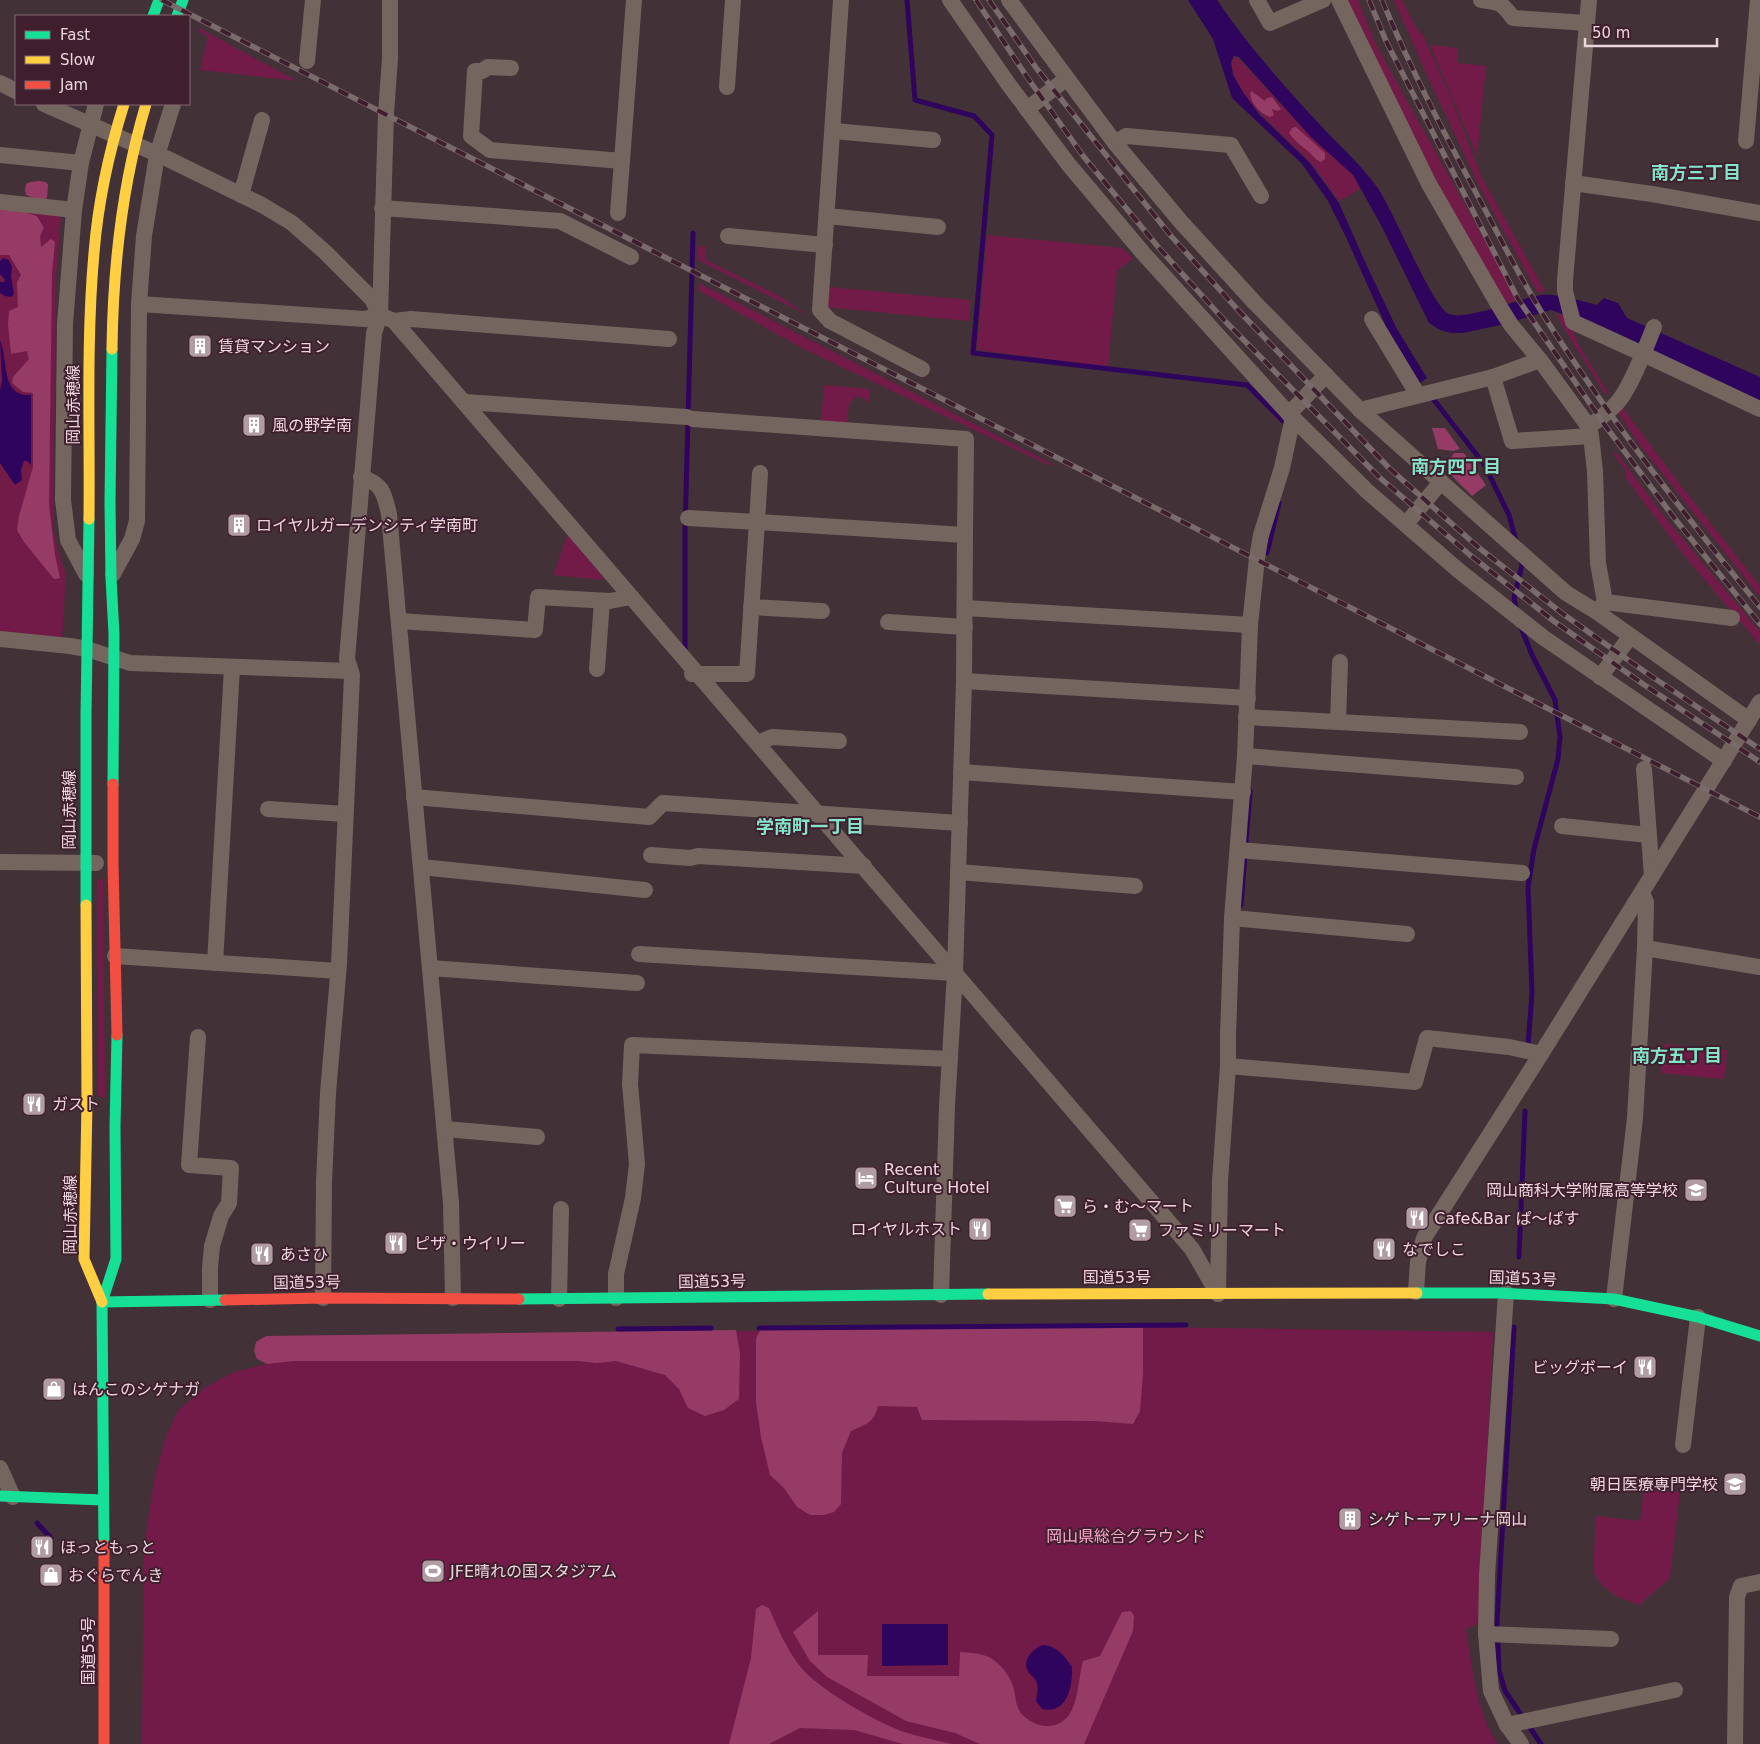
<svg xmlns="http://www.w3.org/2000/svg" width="1760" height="1744" viewBox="0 0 1760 1744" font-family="'DejaVu Sans','Noto Sans JP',sans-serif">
  <rect width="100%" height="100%" fill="#433138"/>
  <g fill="#731b48">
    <polygon points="1344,0 1358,0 1376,45 1518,300 1504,304 1433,182"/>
    <polygon points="1394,0 1402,0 1416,28 1423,35 1451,98 1482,178 1545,291 1538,293 1477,182 1425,71"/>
    <polygon points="199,28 297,81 200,70 208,37 198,31"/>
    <polygon points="1430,45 1458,48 1458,63 1486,66 1477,156"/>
    <path d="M1234 57 1238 58 1311 137 1353 175 1360 189 1339 201C1329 188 1320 173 1309 161 1292 142 1219 85 1234 57Z"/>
    <polygon points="0,207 56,212 61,218 56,276 53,528 58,551 66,574 62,640 0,633"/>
    <polygon points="987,235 1122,248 1133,258 1117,271 1108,367 977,350"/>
    <polygon points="698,246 706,247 706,260 781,297 809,316 698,260"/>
    <polygon points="699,283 1056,466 1046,464 802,348 698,290"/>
    <polygon points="828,287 970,300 969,321 826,307"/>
    <polygon points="1555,314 1565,316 1582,351 1609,394 1605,394"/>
    <polygon points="824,385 870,389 869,404 865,399 856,396 849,404 847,426 821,423"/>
    <polygon points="1621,406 1682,487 1760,586 1760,597 1636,440 1618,412"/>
    <polygon points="1616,452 1663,515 1760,632 1760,645 1683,554 1625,477 1626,471 1613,454"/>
    <polygon points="568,534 605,580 553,575"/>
    <polygon points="100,879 103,879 105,1098 97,1096 97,881"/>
    <polygon points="1664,1044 1727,1050 1724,1079 1661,1073"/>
    <path d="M1143 1327 1493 1332 1479 1623 1466 1629C1472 1666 1476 1712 1498 1744H142L144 1546 154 1481 165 1439 178 1410 206 1387 234 1372 266 1364C256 1357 253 1355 256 1342L266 1336Z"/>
    <polygon points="1644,1488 1680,1492 1670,1578 1639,1605 1616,1596 1602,1585 1593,1572 1596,1516 1640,1521"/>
  </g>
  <g fill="#963b66">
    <path d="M1251 91 1265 101 1267 98 1272 97 1281 109 1278 111 1272 109 1274 115 1270 117C1261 114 1248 102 1251 91Z"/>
    <path d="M1296 127 1325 153V159L1321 162C1315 160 1313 155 1308 151 1300 145 1295 141 1289 133L1292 128Z"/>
    <polygon points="39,181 46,182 48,185 47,198 42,201 26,195 25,190 26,184 30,182"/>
    <polygon points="0,210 23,212 37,216 44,228 40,236 41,247 51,239 55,242 52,273 49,505 55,555 60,578 54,579 24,542 17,530 19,516 33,467 33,393 23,392 12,383 13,377 29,359 27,351 11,354 8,324 9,311 18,307 17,282 21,275 9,255 0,255"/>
    <polygon points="1432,428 1445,428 1460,449 1453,451 1438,449"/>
    <polygon points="1454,453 1464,453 1486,485 1472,496 1450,474 1450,459"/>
    <path d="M1143 1327V1374L1140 1411 1133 1424 1095 1421 922 1420 917 1407 878 1406C874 1423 866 1424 851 1431L842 1453 841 1504 834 1512 824 1515H810L797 1507 784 1488 770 1475 761 1437 756 1402V1339L760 1330Z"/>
    <polygon points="736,1330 740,1353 739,1399 724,1410 705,1416 688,1408 679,1389 665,1375 616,1361 597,1363 578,1361 293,1361 267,1364 257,1359 254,1351 256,1342 266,1336"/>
    <path d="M762 1605 769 1608C778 1629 788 1653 804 1671 824 1692 876 1722 904 1732 920 1737 936 1740 952 1744H903L854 1730 800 1728 769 1744H729L751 1658 756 1609Z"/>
    <path d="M818 1611V1655H868L867 1676H959L960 1652C972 1653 987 1653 996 1662 1006 1670 1014 1683 1015 1695 1016 1701 1016 1704 1019 1710 1023 1718 1035 1725 1044 1726 1080 1728 1076 1686 1083 1661L1100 1656 1122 1612 1131 1611 1134 1616 1133 1631 1084 1744H980L955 1733 906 1721 827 1677 810 1661 793 1632Z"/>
  </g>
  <g fill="#2f045d">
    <path d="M1188 0H1217C1248 46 1285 87 1323 128 1340 146 1363 167 1377 187 1393 209 1432 307 1449 314 1467 321 1520 298 1541 295 1554 293 1583 301 1597 305L1604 298 1618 303 1627 318 1760 377V403L1577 319 1551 310 1505 324 1463 333H1451L1440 330 1429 323 1382 227 1353 175 1311 137 1239 57 1234 56 1231 62 1233 75 1243 92 1259 114 1310 163 1339 203 1366 264 1397 329 1427 378 1420 383 1389 333 1345 235 1328 201 1302 164 1232 98 1213 39Z"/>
    <polygon points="3,258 9,260 12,267 11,277 14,294 11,297 5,296 0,293 0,282 4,282 5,280 0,274 0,261"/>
    <path d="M0 340C9 361 0 397 31 395V465L27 461H24L21 470 22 480 15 485 0 463V390L2 380Z"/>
    <polygon points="882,1624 948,1624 948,1665 882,1666"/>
    <path d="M1042 1645C1056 1645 1065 1656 1072 1667 1073 1686 1067 1715 1042 1709L1036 1701C1037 1694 1039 1687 1036 1681 1034 1677 1030 1675 1028 1671 1022 1660 1032 1650 1042 1645Z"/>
  </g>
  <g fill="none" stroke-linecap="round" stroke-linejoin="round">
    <g stroke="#2f045d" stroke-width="5">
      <polyline points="907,0 915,100 974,116 992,135 973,353 1247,385 1283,421"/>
      <polyline points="1434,400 1484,464 1509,515 1516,541"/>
      <polyline points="1267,553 1279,503"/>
      <polyline points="1517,612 1514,598 1522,565 1520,559"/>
      <polyline points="1520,625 1532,655 1555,700 1560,737 1558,759 1534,849 1528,887 1532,993 1528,1046"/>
      <polyline points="685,649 685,530 693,233"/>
      <polyline points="1241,905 1250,791"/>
      <polyline points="1519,1257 1525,1111"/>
      <polyline points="1514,1327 1497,1622 1499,1670 1505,1691 1541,1744"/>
      <polyline points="759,1328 1186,1325"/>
      <polyline points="618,1329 711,1328"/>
      <polyline points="37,1523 51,1538"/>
    </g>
    <g stroke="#74665f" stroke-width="16">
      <polyline points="841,0 820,310 830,321 922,369"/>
      <polyline points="950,0 1009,85 1069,165 1143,253 1289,414 1367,491 1458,570 1544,638 1724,761"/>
      <polyline points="1009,0 1115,143 1181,222 1255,303 1360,410 1566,593 1597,612 1749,720"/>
      <polyline points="1257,0 1270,23 1323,0"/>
      <polyline points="1339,0 1429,184 1498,304 1511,325 1540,360 1589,427 1591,436 1512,441 1493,377 1540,360"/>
      <path d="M1481 0C1500 2 1502 3 1513 18L1587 23"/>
      <polyline points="1589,0 1565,280 1565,291 1573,322 1643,354 1760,409"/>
      <polyline points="307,61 313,0"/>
      <polyline points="511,68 488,67 482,71 475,71 471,136 490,150 622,161 634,0"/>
      <polyline points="0,83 16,91"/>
      <polyline points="727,87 733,0"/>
      <polyline points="44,104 166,158 262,205 292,223 325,252 372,299 380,315 394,321 1192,1249 1218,1294"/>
      <polyline points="1027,109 1066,79"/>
      <polyline points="834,131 933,140"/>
      <polyline points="1746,141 1758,0"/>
      <polyline points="1115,143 1126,136 1231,145 1261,196"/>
      <polyline points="0,155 81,163"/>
      <polyline points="1573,183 1652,194 1760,213"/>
      <polyline points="241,195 262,120"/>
      <polyline points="0,202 74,210"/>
      <polyline points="382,208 560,221 631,257"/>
      <polyline points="618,213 622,161"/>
      <polyline points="827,216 938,227"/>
      <polyline points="728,236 825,245"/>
      <polyline points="139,304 365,319 380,315"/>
      <polyline points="1372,319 1418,395"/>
      <polyline points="394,321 411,319 669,339"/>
      <polyline points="464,402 687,417"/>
      <polyline points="1360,410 1493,377"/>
      <polyline points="1289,414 1326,375"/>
      <polyline points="693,419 966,439 965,535"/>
      <path d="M1589 427C1598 419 1608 413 1616 404 1630 390 1646 347 1654 327"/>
      <polyline points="1591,436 1595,471 1598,563 1605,602 1597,612"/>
      <path d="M361 477C383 484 384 493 389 514L451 1203 453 1298"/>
      <polyline points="688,518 757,522 760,473"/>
      <polyline points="1406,524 1441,482"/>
      <polyline points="86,574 68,540 63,500 65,324 74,210 81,163 96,104"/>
      <polyline points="113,574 132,539 137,521 139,304 144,236 157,155 173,104"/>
      <polyline points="1605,602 1732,618"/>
      <polyline points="751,607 822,611"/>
      <polyline points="965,608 1250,625"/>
      <polyline points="399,621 535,630 538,597 610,601 631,597"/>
      <polyline points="888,622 965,627"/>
      <polyline points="0,639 70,646 87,649 130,663 350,671"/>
      <polyline points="597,669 602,601"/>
      <polyline points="692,674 747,674 757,522 965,535 964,681 955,973 947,1106 941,1295"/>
      <polyline points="1600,677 1630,637"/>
      <polyline points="964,681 1248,698"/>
      <polyline points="1246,717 1520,732"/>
      <polyline points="1338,722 1340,662"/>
      <polyline points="758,743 772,737 839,741"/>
      <polyline points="1245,756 1516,777"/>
      <polyline points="1644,769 1652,876"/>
      <polyline points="961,772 1243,792"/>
      <polyline points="414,797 649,817 663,803 960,823"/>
      <polyline points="268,809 345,814"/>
      <polyline points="1562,826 1648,835"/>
      <polyline points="1238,850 1522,873"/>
      <polyline points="651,855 690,858 698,856 864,866"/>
      <polyline points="0,862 96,863"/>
      <polyline points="421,867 645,890"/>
      <polyline points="958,872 1135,886"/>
      <polyline points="1232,918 1407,934"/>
      <polyline points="1645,948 1760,967"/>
      <polyline points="639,954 955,973"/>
      <polyline points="115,956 338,971"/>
      <polyline points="215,963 232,668"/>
      <polyline points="430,968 637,983"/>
      <polyline points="198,1037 189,1165 231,1168 229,1203 221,1216 212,1246 210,1268 210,1300"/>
      <polyline points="1228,1066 1415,1082 1427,1038 1509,1047 1541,1054"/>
      <polyline points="445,1129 537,1137"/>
      <polyline points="1416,1292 1418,1262 1424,1238 1541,1054 1760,702"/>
      <polyline points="1506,1293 1487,1575 1486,1634 1491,1691 1507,1725 1521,1744"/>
      <polyline points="1218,1294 1220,1181 1228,1066 1228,1036 1232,918 1245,756 1250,625 1257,558 1261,535 1282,468 1293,417"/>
      <polyline points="323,1298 324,1182 328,1093 339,964 352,675 347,659 374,333 380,315 386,114 390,58 390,0"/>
      <polyline points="616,1298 616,1274 633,1198 637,1164 630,1084 632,1045 950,1059"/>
      <polyline points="559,1299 561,1209"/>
      <polyline points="1614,1299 1635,1118 1645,948 1646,902 1642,893"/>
      <polyline points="1683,1445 1698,1317"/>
      <polyline points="0,1468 13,1497"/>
      <polyline points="1486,1634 1611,1639"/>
      <polyline points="1507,1725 1675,1690"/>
      <polyline points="1735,1744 1737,1597 1741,1586 1760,1582"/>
    </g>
    <g stroke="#16e098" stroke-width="11">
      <polyline points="153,16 159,0"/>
      <polyline points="177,16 183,0"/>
      <polyline points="112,349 110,502 111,578 114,634 113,784"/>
      <polyline points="86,905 86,714 89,519"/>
      <polyline points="1417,1293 1499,1293 1614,1299 1698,1317 1760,1336"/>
      <polyline points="519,1299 988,1294"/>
      <polyline points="102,1302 116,1259 115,1126 117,1035"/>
      <polyline points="0,1496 103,1500"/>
      <polyline points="104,1545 102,1302 225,1300"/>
    </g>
    <g stroke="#ffcf43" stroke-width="11">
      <path d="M112 349C113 266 122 184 146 104"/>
      <path d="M89 519C90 431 86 341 94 253 98 203 109 152 124 104"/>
      <polyline points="86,905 87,1103 84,1259 102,1302"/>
      <polyline points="988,1294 1417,1293"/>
    </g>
    <g stroke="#f24e42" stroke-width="11">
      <polyline points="113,784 113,863 117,1035"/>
      <polyline points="225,1300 323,1298 519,1299"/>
      <polyline points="104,1545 104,1744"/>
    </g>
    <g stroke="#796a6b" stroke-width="5.5">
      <g id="rail">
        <polyline points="162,0 1760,817"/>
        <polyline points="976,0 1027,77 1084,157 1159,248 1225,321 1379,477 1470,555 1555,622 1643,684 1760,762"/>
        <polyline points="989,0 1037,69 1171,236 1238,310 1389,468 1478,547 1563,614 1648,674 1760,749"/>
        <polyline points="1369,0 1386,41 1518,299 1604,424 1675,519 1760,624"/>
        <path d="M1382 0C1411 70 1446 137 1482 204 1502 241 1521 280 1544 316 1609 418 1683 513 1760 607"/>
      </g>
    </g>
    <use href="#rail" stroke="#3f1f2d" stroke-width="4" stroke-dasharray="11" stroke-linecap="butt"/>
  </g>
  <defs>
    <g id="building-square" transform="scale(1.25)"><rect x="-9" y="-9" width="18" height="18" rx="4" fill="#b19ca4" stroke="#3f1f2d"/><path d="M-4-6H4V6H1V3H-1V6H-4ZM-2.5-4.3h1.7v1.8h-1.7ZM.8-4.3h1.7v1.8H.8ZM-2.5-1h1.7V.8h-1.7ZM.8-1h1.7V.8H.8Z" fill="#fff"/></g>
    <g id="restaurant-square" transform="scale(1.25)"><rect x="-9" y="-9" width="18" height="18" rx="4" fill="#b19ca4" stroke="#3f1f2d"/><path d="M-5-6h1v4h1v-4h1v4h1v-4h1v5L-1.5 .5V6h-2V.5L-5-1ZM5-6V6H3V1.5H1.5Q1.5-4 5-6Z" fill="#fff"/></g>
    <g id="hotel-square" transform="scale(1.25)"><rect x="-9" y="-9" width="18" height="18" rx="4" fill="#b19ca4" stroke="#3f1f2d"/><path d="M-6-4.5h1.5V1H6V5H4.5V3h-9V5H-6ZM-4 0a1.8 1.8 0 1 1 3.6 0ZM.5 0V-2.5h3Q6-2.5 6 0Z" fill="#fff"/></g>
    <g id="school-square" transform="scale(1.25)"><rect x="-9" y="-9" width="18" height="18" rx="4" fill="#b19ca4" stroke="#3f1f2d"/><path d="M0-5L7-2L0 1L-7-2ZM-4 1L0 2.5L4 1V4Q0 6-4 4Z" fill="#fff"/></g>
    <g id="supermarket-square" transform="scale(1.25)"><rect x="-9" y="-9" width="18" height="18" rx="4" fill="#b19ca4" stroke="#3f1f2d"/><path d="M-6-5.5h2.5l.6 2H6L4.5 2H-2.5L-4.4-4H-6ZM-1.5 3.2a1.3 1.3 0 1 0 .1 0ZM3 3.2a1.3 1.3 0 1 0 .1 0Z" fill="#fff"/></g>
    <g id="shop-square" transform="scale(1.25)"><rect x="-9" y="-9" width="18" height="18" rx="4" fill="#b19ca4" stroke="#3f1f2d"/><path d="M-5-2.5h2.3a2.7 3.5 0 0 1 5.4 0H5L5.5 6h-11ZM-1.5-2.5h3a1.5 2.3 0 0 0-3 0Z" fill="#fff"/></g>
    <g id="stadium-square" transform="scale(1.25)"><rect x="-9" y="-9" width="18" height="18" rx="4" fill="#b19ca4" stroke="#3f1f2d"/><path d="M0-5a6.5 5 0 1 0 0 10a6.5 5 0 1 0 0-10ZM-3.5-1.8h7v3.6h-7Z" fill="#fff"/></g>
  </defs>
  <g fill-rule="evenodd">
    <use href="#building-square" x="200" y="346"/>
    <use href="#building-square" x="254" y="425"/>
    <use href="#building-square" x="239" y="525"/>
    <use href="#restaurant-square" x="34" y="1104"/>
    <use href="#hotel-square" x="866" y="1178"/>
    <use href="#school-square" x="1696" y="1190"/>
    <use href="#supermarket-square" x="1065" y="1206"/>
    <use href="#restaurant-square" x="1417" y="1218"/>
    <use href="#restaurant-square" x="980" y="1229"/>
    <use href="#supermarket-square" x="1140" y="1230"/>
    <use href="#restaurant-square" x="396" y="1243"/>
    <use href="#restaurant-square" x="1384" y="1249"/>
    <use href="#restaurant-square" x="262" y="1254"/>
    <use href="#restaurant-square" x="1645" y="1367"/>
    <use href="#shop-square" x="54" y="1389"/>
    <use href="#school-square" x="1735" y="1484"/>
    <use href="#building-square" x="1350" y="1519"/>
    <use href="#restaurant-square" x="42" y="1547"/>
    <use href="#stadium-square" x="433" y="1571"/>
    <use href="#shop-square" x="51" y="1575"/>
  </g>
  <g text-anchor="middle" stroke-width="4" stroke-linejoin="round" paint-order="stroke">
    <g font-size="16" fill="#ecd6de" stroke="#3f1f2d" text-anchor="start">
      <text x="218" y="352">賃貸マンション</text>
      <text x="272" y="431">風の野学南</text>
      <text x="256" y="531">ロイヤルガーデンシティ学南町</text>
      <text x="52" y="1110">ガスト</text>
      <text x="884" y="1175">Recent<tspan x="884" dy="18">Culture Hotel</tspan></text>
      <text x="1678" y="1196" text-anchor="end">岡山商科大学附属高等学校</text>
      <text x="1082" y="1212">ら・む〜マート</text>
      <text x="1434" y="1224">Cafe&amp;Bar ぱ〜ぱす</text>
      <text x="962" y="1235" text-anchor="end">ロイヤルホスト</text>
      <text x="1158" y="1236">ファミリーマート</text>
      <text x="414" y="1249">ピザ・ウイリー</text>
      <text x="1402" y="1255">なでしこ</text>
      <text x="280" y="1260">あさひ</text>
      <text x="1628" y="1373" text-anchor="end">ビッグボーイ</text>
      <text x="72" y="1395">はんこのシゲナガ</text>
      <text x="1718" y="1490" text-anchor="end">朝日医療専門学校</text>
      <text x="1368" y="1525">シゲトーアリーナ岡山</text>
      <text x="60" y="1553">ほっともっと</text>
      <text x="450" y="1577">JFE晴れの国スタジアム</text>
      <text x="68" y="1581">おぐらでんき</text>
    </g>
    <g font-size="16" fill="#ecd6de" stroke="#3f1f2d">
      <text transform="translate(73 405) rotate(-90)" y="6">岡山赤穂線</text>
      <text transform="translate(69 810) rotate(-90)" y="6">岡山赤穂線</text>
      <text transform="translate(70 1215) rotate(-90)" y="6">岡山赤穂線</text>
      <text x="1117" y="1283">国道53号</text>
      <text transform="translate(1523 1278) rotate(2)" y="6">国道53号</text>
      <text transform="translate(712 1281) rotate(-1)" y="6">国道53号</text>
      <text transform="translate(307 1282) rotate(-1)" y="6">国道53号</text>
      <text transform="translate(88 1651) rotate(-90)" y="6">国道53号</text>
    </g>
    <g font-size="16" fill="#fdabcc" stroke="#3f1f2d">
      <text x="1126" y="1542">岡山県総合グラウンド</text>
    </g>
    <g font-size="18" font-weight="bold" fill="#83e4c9" stroke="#3f1f2d">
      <text x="1696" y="179">南方三丁目</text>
      <text x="1456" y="473">南方四丁目</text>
      <text x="810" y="833">学南町一丁目</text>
      <text x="1677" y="1062">南方五丁目</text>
    </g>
  </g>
  <rect x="15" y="15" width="175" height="90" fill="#3f1f2d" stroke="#846874"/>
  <rect x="25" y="31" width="25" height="8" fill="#16e098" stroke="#846874"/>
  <text x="60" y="40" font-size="15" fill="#ecd6de">Fast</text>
  <rect x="25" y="56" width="25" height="8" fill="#ffcf43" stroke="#846874"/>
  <text x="60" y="65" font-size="15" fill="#ecd6de">Slow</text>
  <rect x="25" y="81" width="25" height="8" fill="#f24e42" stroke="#846874"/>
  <text x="60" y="90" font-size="15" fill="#ecd6de">Jam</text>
  <path d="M1585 38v8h132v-8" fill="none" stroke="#ecd6de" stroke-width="2.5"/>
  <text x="1592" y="38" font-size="15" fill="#ecd6de" stroke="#3f1f2d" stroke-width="4" paint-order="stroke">50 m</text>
</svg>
